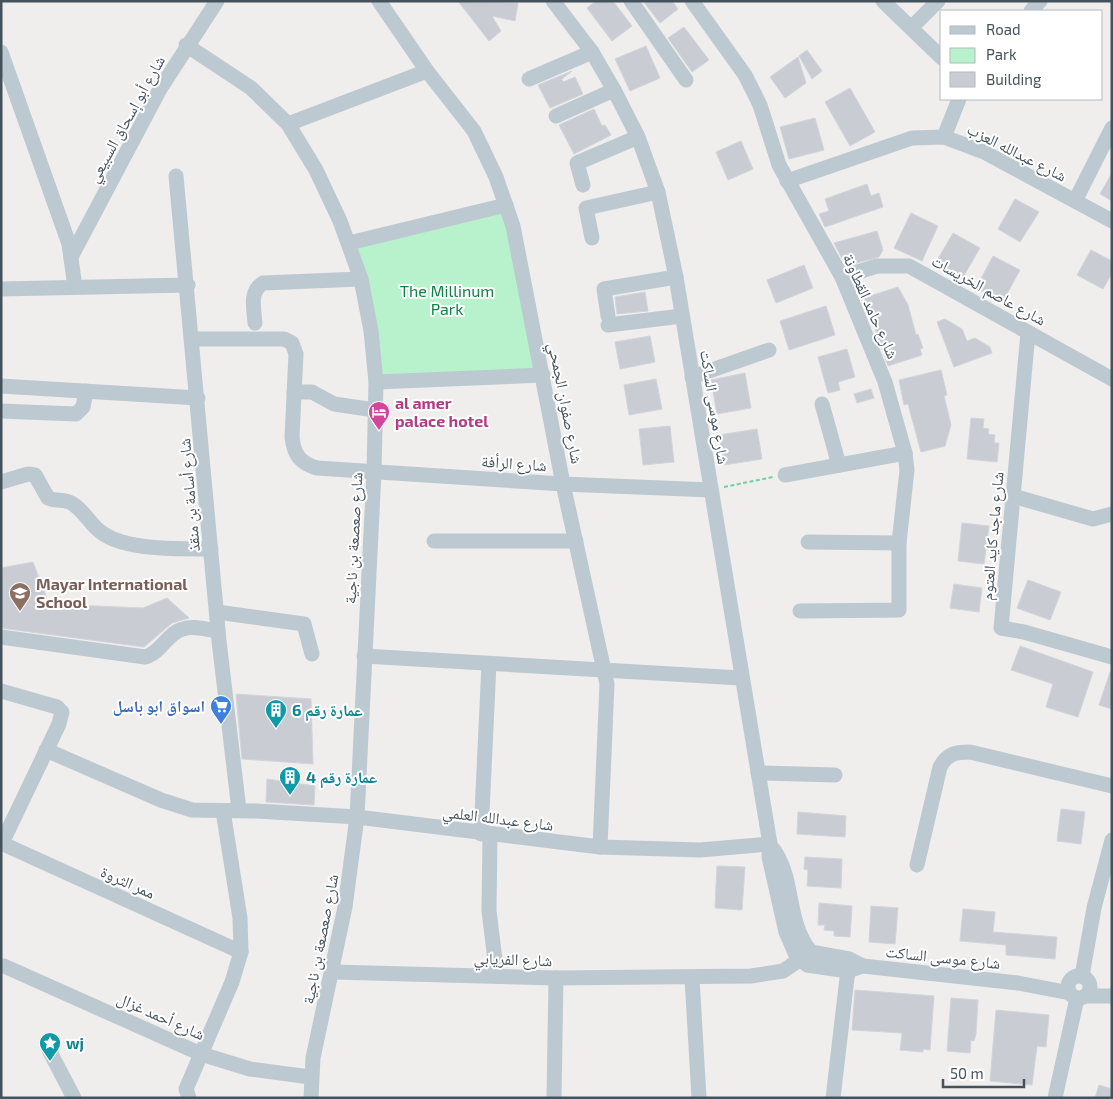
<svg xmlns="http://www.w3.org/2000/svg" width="1113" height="1099" viewBox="0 0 1113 1099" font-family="'Exo 2','Noto Naskh Arabic',sans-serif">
  <rect width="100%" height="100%" fill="#f0eded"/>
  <polygon fill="#b8f2cc" points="506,205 543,375 376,382 349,243"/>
  <g fill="#c9cdd3" stroke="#d1d4da">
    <polygon points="458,1 518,3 515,21 492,16 501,31 489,41"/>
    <polygon points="596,1 613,1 632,26 612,41 587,8"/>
    <polygon points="643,1 672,1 678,9 660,23"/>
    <polygon points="684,27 709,60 692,72 668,38"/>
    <polygon points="646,46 660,78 630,91 615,59"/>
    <polygon points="807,50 822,71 812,79 799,56"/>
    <polygon points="798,57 806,83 785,98 770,77"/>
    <polygon points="572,71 562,79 563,82 575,77 583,94 550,108 538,85"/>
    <polygon points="850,88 875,132 850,146 825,102"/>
    <polygon points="594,109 602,126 605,125 611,135 574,154 559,125"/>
    <polygon points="815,118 824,150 789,159 780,127"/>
    <polygon points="741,141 753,169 728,180 716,152"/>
    <polygon points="1112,173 1112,201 1100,194"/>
    <polygon points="867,184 871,196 879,193 883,207 825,227 819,214 829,211 825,199"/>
    <polygon points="1015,199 1039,212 1020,242 998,229"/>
    <polygon points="911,213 938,226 922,261 894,248"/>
    <polygon points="877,231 883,250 879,257 846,266 834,243"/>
    <polygon points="953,233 980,248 962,279 935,264"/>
    <polygon points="1091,250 1112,261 1112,273 1103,289 1077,275"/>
    <polygon points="993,256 1020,270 1002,303 976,288"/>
    <polygon points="804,265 813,288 776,303 767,280"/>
    <polygon points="898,287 908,305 916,335 918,334 923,348 920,349 922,355 888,366 864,298"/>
    <polygon points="645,292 648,311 617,314 615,297"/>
    <polygon points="826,306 835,335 789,350 780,321"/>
    <polygon points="945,319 962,329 967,341 975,338 990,347 992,353 954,367 937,322"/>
    <polygon points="650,336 655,362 620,369 615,342"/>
    <polygon points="847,349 855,377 838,382 840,390 828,393 818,357"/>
    <polygon points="941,370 947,395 944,396 951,425 945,446 921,452 908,404 904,405 899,380"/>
    <polygon points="745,373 751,408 717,414 711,380"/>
    <polygon points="656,379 662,409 629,415 624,385"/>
    <polygon points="871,389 874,398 857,403 854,394"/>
    <polygon points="971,418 984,419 983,428 989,429 988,434 995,435 994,443 999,443 997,462 967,459"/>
    <polygon points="670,426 674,462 643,465 639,429"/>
    <polygon points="757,429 762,459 724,465 719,435"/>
    <polygon points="962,523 989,526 984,564 958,561"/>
    <polygon points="33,562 49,604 143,608 167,598 189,618 172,623 144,647 1,628 1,568"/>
    <polygon points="1028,580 1061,592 1050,620 1017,608"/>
    <polygon points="954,584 982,588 979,612 950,608"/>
    <polygon points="1020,646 1093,672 1078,717 1046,707 1053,684 1011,670"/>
    <polygon points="1110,672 1112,672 1112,709 1099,705"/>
    <polygon points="236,694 311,699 313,764 242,759"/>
    <polygon points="267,779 315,786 314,805 266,802"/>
    <polygon points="1061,809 1085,812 1081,844 1057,841"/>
    <polygon points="798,812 846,816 845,837 797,834"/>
    <polygon points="805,857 842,859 841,888 807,886 808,870 804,869"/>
    <polygon points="717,866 745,867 742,910 715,908"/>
    <polygon points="819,903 852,906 850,937 834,936 834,931 824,930 825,925 818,925"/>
    <polygon points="871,906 898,908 895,944 869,942"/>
    <polygon points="963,909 995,912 993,932 1057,937 1055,959 1006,955 1006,945 960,941"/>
    <polygon points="855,990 934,996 930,1050 923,1049 923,1052 900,1050 902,1033 852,1030"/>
    <polygon points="951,998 978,1000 976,1034 974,1041 971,1040 970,1053 947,1051"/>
    <polygon points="996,1010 1049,1015 1046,1047 1037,1046 1032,1085 990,1081"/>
    <polygon points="1099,1085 1112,1089 1112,1098 1095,1098"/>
  </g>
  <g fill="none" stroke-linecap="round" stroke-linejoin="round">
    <polyline stroke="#6dd29c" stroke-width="2" stroke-dasharray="4 2.5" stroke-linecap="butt" points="724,487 773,477"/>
    <g stroke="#bdc9d1" stroke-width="15">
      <polyline points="379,1 427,71 474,131 496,177 513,226 563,484 607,684 600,847"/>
      <polyline points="553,1 592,52 614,90 638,137 658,192 676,277 770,844 769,857 786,932 796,955 807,965 848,971 863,966"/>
      <polyline points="631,1 686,80"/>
      <polyline points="692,1 745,75 760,105 779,165 842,277 885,382 905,453 907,470 899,543 899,610 800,611"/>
      <polyline points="883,1 942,58"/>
      <polyline points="1031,11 1040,1"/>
      <polyline points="911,28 938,1"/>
      <polyline points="186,45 251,88 288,124 316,170 340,221 361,279 371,331 376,382 374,472 357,817 345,907 313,1058 311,1098"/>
      <polyline points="1,52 69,244 75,287"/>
      <polyline points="529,79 592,52"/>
      <polyline points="556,116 614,90"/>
      <polyline points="288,124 427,71"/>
      <polyline points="944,137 959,99"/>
      <polyline points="176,176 219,641 239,810"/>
      <polyline points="787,181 912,138 944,137 984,152 1112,221"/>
      <polyline points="583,185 577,163 638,137"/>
      <polyline points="1075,201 1112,128"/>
      <polyline points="592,238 586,208 658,192"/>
      <polyline points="349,243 506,205"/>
      <polyline points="71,257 160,89 217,1"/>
      <polyline points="842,277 877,266 909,266 1112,379"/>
      <polyline points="1,289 188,285"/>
      <polyline points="608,316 604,289 676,277"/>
      <path d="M255 323C254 308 249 292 263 283L361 279"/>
      <polyline points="608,325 682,316"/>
      <polyline points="1028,333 1001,628 1024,632 1112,657"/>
      <path d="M192 339H284L292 343 296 354 292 437C294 455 300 463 317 468L563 484 711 490"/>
      <polyline points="692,377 769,350"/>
      <polyline points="376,382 543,375"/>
      <polyline points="1,386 198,398"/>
      <polyline points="294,392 312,392 334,404 375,410"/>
      <polyline points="822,404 839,465"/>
      <polyline points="1,411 76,414 83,407 86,391"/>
      <polyline points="785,475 905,453"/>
      <path d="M1 482 28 474 35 475 48 498C56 502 66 498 73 504 89 515 91 530 113 539 140 550 182 549 211 549"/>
      <polyline points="1013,496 1093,519 1112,514"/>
      <polyline points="434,541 576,541"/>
      <polyline points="808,542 899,543"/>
      <polyline points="217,612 304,624 312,654"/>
      <path d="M1 637 145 657C161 653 167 633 183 629 193 625 208 630 218 631"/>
      <polyline points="364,656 741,678"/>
      <polyline points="1,691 57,707 62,712 59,724 2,843"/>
      <polyline points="46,750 161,800 192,810 257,811 357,817 600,847 700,850 770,844"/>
      <polyline points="758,773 835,775"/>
      <polyline points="481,834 489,664"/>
      <polyline points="490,835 489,911 497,976"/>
      <polyline points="1,843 241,952"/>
      <path d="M774 850C795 880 786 923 811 952L849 959 863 966 1018 983 1070 993"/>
      <path d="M917 865 940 767C947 754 955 752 970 752L1112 786"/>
      <polyline points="4,966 201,1054 250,1069 310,1077"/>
      <polyline points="333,972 556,978 751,976 783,971 811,952"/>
      <polyline points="1082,976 1094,908 1112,840"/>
      <circle cx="1079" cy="987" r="11"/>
      <polyline points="692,978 699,1098"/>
      <polyline points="1085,996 1112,996"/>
      <polyline points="49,1050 74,1098"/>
      <polyline points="189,1098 186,1089 232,982 241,952 240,918 223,811"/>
      <polyline points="554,1098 556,978"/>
      <polyline points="833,1098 849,961"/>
      <polyline points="1055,1098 1077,998"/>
    </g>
  </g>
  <defs>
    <g id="hotel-pin" transform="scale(1.125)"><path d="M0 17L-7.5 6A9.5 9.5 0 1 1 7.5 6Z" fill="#d1479c" stroke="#fff"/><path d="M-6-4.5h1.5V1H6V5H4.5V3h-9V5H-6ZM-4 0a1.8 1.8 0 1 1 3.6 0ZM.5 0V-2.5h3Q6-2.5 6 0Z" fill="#fff"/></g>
    <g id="school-pin" transform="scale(1.125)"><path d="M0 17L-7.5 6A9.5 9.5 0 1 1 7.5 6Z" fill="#8d6e63" stroke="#fff"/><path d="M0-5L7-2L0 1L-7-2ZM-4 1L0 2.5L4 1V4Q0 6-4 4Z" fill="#fff"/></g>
    <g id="supermarket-pin" transform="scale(1.125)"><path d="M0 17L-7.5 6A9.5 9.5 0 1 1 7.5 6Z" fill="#3f7fe0" stroke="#fff"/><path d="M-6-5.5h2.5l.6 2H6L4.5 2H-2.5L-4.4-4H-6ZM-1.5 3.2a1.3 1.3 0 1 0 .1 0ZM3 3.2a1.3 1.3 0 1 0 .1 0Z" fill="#fff"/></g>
    <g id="building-pin" transform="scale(1.125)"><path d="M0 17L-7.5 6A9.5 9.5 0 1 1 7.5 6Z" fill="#0f9aa8" stroke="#fff"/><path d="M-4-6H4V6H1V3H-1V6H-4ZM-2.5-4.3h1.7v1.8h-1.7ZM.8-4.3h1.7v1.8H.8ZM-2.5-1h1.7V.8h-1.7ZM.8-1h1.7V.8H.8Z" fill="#fff"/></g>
    <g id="sight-pin" transform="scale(1.125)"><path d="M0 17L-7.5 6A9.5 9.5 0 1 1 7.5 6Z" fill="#0f9aa8" stroke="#fff"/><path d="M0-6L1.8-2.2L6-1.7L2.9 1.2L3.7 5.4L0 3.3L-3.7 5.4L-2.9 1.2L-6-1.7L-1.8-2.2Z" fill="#fff"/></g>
  </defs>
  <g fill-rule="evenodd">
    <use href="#hotel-pin" x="379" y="412"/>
    <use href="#school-pin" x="20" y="593"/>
    <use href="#supermarket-pin" x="221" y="706"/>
    <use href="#building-pin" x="276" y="710"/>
    <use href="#building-pin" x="290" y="777"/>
    <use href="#sight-pin" x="50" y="1043"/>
  </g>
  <g text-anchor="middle" stroke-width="4" stroke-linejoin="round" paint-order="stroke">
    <g font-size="16" fill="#44525c" stroke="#fff">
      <text transform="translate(126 119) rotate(-61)" y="6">شارع أبو إسحاق السبيعي</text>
      <text transform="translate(1017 152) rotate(27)" y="6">شارع عبدالله العزب</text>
      <text transform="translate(989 290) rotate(29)" y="6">شارع عاصم الخريسات</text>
      <text transform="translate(871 306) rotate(66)" y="6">شارع حامد القطاونة</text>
      <text transform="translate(566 403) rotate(79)" y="6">شارع صفوان الجمحي</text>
      <text transform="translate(715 407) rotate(81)" y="6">شارع موسى الساكت</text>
      <text transform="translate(514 463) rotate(4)" y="6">شارع الرأفة</text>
      <text transform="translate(189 495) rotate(-95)" y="6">شارع أسامة بن منقذ</text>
      <text transform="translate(992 536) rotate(-85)" y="6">شارع ماجد كايد العتوم</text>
      <text transform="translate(353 538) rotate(-87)" y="6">شارع صعصعة بن ناجية</text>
      <text transform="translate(498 818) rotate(7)" y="6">شارع عبدالله العلمي</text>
      <text transform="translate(128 882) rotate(24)" y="6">ممر الثروة</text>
      <text transform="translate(320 939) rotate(-79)" y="6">شارع صعصعة بن ناجية</text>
      <text transform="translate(943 957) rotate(6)" y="6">شارع موسى الساكت</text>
      <text transform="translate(513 959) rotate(2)" y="6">شارع الفريابي</text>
      <text transform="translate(161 1016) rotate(24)" y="6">شارع أحمد غزال</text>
    </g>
    <g font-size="16" fill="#108344" stroke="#fff">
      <text x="447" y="297">The Millinum<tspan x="447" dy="18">Park</tspan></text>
    </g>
    <g font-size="16" font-weight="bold" fill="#b23c85" stroke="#fff" text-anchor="start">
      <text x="395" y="409">al amer<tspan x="395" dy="18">palace hotel</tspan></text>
    </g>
    <g font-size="16" font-weight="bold" fill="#785e54" stroke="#fff" text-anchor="start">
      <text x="36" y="590">Mayar International<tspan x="36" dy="18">School</tspan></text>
    </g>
    <g font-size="16" font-weight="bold" fill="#366cbe" stroke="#fff" text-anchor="end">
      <text x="205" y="712">اسواق ابو باسل</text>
    </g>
    <g font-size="16" font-weight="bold" fill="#0d838f" stroke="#fff" text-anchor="start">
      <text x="292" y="716">عمارة رقم 6</text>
      <text x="306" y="783">عمارة رقم 4</text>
      <text x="66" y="1049">wj</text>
    </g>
  </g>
  <rect width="1113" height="1099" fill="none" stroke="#44525c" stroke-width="5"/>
  <rect x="940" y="10" width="162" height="90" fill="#ffffff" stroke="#b4babe"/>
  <rect x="950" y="26" width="25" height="8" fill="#bdc9d1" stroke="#b4babe"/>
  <text x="986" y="35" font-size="15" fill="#44525c">Road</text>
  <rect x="950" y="48" width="25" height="15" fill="#b8f2cc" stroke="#b4babe"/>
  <text x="986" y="60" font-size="15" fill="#44525c">Park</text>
  <rect x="950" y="72" width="25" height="15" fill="#c9cdd3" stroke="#b4babe"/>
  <text x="986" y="85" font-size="15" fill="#44525c">Building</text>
  <path d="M943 1079v8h81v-8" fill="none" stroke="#44525c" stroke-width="2.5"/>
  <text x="950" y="1079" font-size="15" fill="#44525c" stroke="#ffffff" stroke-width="4" paint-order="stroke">50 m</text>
</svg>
